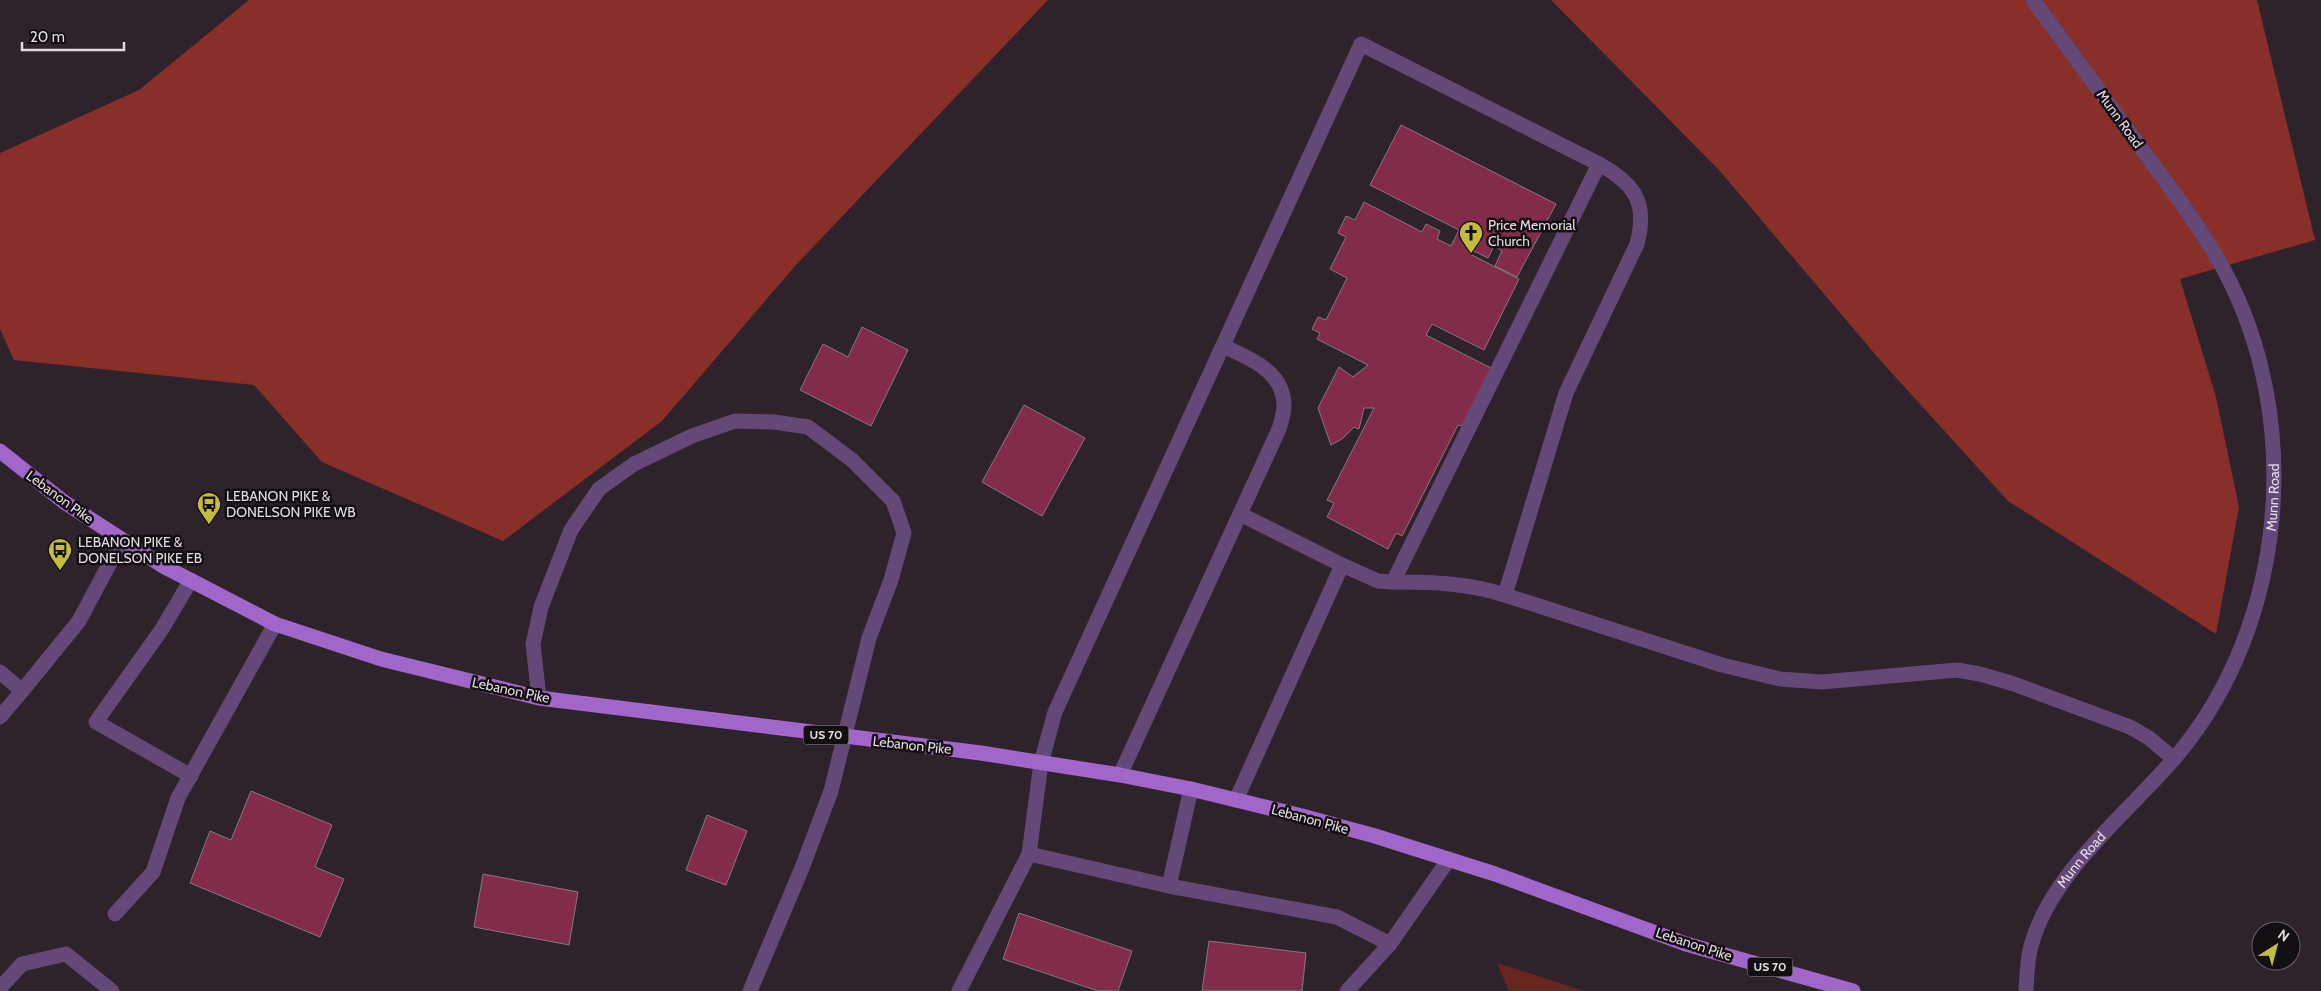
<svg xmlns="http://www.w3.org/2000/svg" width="2321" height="991" viewBox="0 0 2321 991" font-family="Cabin,sans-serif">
  <rect width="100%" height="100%" fill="#2e232b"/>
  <polygon fill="#682620" points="1497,963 1585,991 1509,991"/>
  <g fill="#872f28">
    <polygon points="249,0 1048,0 795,266 662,421 503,541 322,462 254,385 14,360 0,329 0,153 139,90"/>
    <polygon points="1551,0 2257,0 2315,240 2180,279 2216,397 2239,507 2216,634 2008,501 1880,360 1719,170"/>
  </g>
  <g fill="#822b4a" stroke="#88797c">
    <polygon points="1401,125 1556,204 1517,277 1495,266 1502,251 1494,246 1488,258 1472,250 1470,254 1519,279 1484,350 1432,324 1426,335 1491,368 1462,426 1458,425 1402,536 1396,533 1388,549 1327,517 1334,503 1327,500 1374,408 1364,408 1359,429 1354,427 1342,439 1331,445 1318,408 1339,367 1353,377 1368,365 1317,339 1320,333 1312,329 1318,317 1326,320 1347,278 1330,269 1346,237 1338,233 1346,216 1355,220 1364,202 1422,232 1426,224 1440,231 1437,239 1451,246 1459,230 1370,185"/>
    <polygon points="862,327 908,350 871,426 800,390 823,344 848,357"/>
    <polygon points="1024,405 1085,438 1042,516 982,482"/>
    <polygon points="251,791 332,825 315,867 344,879 320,937 190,883 210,831 231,840"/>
    <polygon points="707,815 747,831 726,885 686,870"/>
    <polygon points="483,874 578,892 569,945 474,927"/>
    <polygon points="1019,913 1132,951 1118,991 1098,991 1003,959"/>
    <polygon points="1209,941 1306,953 1302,991 1202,991"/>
  </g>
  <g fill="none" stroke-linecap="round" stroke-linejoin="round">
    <g stroke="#644978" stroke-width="15">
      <polyline points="1240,514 1342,565"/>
      <path d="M1393 582C1434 582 1466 583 1505 595L1722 665 1780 679 1822 682 1957 670 1980 674 2014 684 2130 727 2149 738 2174 759"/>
      <path d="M1505 595 1566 393 1637 244C1648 203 1635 184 1599 164"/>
      <polyline points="0,672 22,691 79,621 122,540"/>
      <polyline points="539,698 533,644 541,607 571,530 599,489 634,464 692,436 735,421 774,422 808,427 852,460 893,501 904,533 891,580 869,638 831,791 802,868 750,991"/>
      <polyline points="0,717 22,691"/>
      <path d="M1120 775 1279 429C1281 422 1284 413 1284 406 1284 371 1249 358 1223 346"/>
      <polyline points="191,776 96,722 162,629 191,580"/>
      <polyline points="1236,800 1342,565 1378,581 1393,582 1599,164 1361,44 1055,712 1041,763 1029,854 1169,886 1337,917 1390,944"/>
      <polyline points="1169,886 1191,789"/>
      <polyline points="115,914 153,872 178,798 275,624"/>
      <polyline points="0,988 22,964 66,954 112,991"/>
      <polyline points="959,991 1029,854"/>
      <polyline points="1347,991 1390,944 1449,859"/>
      <path id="s1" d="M2026 991C2027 976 2027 960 2031 946 2051 871 2130 812 2179 753 2287 622 2304 419 2224 270 2201 228 2172 190 2144 152 2107 101 2070 51 2033 0"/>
    </g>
    <polyline stroke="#a166c9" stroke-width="15" points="0,451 64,502 163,566 275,624 381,659 539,698 981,753 1120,775 1191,789 1302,816 1375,836 1495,874 1686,944 1853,991"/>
  </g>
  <defs>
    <g id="church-pin" transform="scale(1.25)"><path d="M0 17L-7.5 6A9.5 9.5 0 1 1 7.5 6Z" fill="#c5bc3d" stroke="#130e12"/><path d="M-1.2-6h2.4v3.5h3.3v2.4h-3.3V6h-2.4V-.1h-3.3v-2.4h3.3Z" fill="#111"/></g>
    <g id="bus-pin" transform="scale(1.25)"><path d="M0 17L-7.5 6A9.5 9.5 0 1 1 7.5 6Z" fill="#c5bc3d" stroke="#130e12"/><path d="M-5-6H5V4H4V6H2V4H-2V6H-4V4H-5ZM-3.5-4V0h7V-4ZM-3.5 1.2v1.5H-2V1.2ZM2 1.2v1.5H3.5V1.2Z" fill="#111"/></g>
  </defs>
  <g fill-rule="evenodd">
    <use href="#church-pin" x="1471" y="233"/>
    <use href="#bus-pin" x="209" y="504"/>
    <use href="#bus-pin" x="60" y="550"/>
  </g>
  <g text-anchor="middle" stroke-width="5" stroke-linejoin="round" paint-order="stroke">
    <g fill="#130e12" stroke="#a39da2" stroke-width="1">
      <rect x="803.5" y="725.5" width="45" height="19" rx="4"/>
      <rect x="1747.5" y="957.5" width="45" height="19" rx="4"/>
    </g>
    <g font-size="12" font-weight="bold" fill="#e1dadf">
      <text x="826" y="739">US 70</text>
      <text x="1770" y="971">US 70</text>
    </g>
    <g font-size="14" fill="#e1dadf" stroke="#130e12">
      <text transform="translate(2120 119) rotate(54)" y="5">Munn Road</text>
      <text transform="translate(60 497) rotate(36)" y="5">Lebanon Pike</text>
      <text dy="5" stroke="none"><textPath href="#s1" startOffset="568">Munn Road</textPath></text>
      <text transform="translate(511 690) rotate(12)" y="5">Lebanon Pike</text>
      <text transform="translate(912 745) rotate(6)" y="5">Lebanon Pike</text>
      <text transform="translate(1310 819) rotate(15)" y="5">Lebanon Pike</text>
      <text dy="5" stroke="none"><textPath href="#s1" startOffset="146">Munn Road</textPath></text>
      <text transform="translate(1694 944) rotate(18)" y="5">Lebanon Pike</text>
    </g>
    <g font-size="14" fill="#e1dadf" stroke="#130e12" text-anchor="start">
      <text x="1488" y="230">Price Memorial<tspan x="1488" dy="16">Church</tspan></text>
      <text x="226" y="501">LEBANON PIKE &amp;<tspan x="226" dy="16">DONELSON PIKE WB</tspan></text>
      <text x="78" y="547">LEBANON PIKE &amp;<tspan x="78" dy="16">DONELSON PIKE EB</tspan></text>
    </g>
  </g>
  <g transform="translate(2276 946) rotate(36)"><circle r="24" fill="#130e12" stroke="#656064"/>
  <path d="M0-4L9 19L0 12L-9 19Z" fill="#c5bc3d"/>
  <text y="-8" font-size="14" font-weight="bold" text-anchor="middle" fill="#e1dadf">N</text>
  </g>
  <path d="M22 42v8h102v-8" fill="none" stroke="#e1dadf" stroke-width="2.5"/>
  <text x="30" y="42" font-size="15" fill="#e1dadf" stroke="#130e12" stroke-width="4" paint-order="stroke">20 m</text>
</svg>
